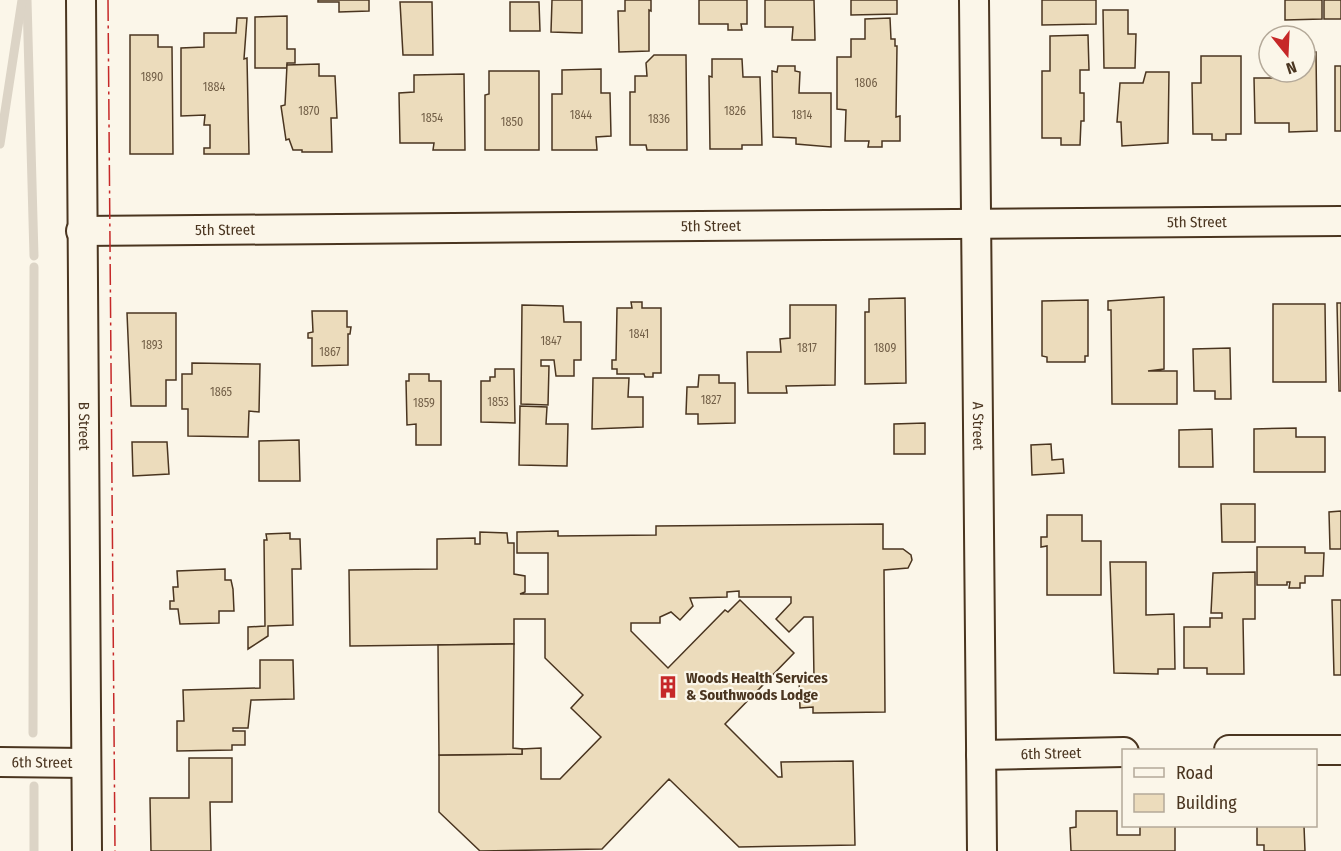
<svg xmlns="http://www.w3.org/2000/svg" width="1341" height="851" viewBox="0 0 1341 851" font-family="'Fira Sans Condensed',sans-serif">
  <rect width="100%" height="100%" fill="#fbf6e9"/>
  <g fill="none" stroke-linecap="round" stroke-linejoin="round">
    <g stroke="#dcd4c6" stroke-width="9">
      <polyline points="27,0 34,256"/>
      <polyline points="0,144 22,0"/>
      <polyline points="33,733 34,267"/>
      <polyline points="34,786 34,851"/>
    </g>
  </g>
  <g fill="#ecdcbc" stroke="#4a3520" stroke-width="1.5">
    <polygon points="318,0 369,0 369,11 339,12 339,2 318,2"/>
    <polygon points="552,0 582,0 582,33 551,32"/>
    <polygon points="625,0 651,0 651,11 649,10 649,51 619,52 618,11 625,11"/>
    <polygon points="699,0 747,0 747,24 741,24 742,30 728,30 728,24 699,24"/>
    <polygon points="765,0 814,0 815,40 792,40 793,27 765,27"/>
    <polygon points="851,0 897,0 897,14 851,15"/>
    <polygon points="1042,0 1096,0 1096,24 1042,25"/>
    <polygon points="1285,0 1322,0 1322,19 1285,20"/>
    <rect x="1324" y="0" width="17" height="19"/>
    <polygon points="400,2 432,2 433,55 403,55"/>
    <polygon points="510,2 539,2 540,31 510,31"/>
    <polygon points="1103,10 1128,10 1128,34 1136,34 1135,68 1104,68"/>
    <polygon points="287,16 287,49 295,49 295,63 287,63 287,68 255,68 255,17"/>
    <polygon points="237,18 247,18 244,59 247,58 249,154 204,154 204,148 210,148 210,125 204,125 205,115 181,116 181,48 204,47 204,33 236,33"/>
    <polygon points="890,18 891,39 895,39 895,46 897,46 896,117 900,116 900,141 882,141 882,147 868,147 869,141 845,141 846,110 837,109 837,57 851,57 851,39 865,39 865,19"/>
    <polygon points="130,35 158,35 158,47 172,47 173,154 130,154"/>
    <polygon points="1088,35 1089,70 1080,70 1080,93 1084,93 1084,121 1081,121 1080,145 1061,145 1061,138 1042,138 1042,71 1050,71 1050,36"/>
    <polygon points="1305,52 1316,52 1317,131 1289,132 1289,123 1255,123 1254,78 1283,78 1282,72 1305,72"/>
    <polygon points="654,55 686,55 687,150 647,150 646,145 630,145 630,92 635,92 635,76 647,76 646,63"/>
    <polygon points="1201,56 1241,56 1241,134 1226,134 1226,140 1212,140 1212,134 1193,134 1192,83 1201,83"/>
    <polygon points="712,59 742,59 743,77 760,77 762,145 742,145 742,149 710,149 709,76 712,77"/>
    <polygon points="319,64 319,76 335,76 337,118 331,118 332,152 302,152 302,150 293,150 289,139 286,140 281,106 285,105 287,65"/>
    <polygon points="778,66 795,66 795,71 800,72 799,93 831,93 831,147 796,144 796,138 773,137 772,71 777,72"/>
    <rect x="1335" y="66" width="6" height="65"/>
    <polygon points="601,69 601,93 610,93 611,136 596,137 597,150 552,150 552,94 562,94 562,70"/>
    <polygon points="489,71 539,71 539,150 485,150 485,95 489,94"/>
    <polygon points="1146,72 1169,72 1168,143 1122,146 1121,122 1117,122 1120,83 1143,83"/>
    <polygon points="464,74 465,150 433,150 434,143 400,143 399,93 414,92 414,75"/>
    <polygon points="1164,297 1164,369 1148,371 1177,371 1177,404 1112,404 1111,310 1108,310 1108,301"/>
    <polygon points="905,298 906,383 865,384 865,312 869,312 869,299"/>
    <polygon points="1088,300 1088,356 1085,356 1085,362 1047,362 1047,357 1042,356 1042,301"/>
    <polygon points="631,302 642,302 642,308 661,308 661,373 653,373 653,377 645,377 644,374 617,374 617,369 612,369 612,360 616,360 617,308 632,308"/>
    <polygon points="1337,303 1341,303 1341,391 1339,391"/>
    <polygon points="1273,304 1325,304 1326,382 1273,382"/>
    <polygon points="522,305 563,306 564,322 581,322 581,360 574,360 574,376 556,376 554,360 541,360 541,366 549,366 548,405 521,404"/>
    <polygon points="790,305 836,305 835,385 786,386 787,393 748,393 747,352 781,352 780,339 790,338"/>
    <polygon points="312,311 347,311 347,327 351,327 350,334 348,334 348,365 312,366 312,338 308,338 308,333 313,332"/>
    <polygon points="127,313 176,313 176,380 166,380 166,406 131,406"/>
    <polygon points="1230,348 1231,399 1215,399 1215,391 1194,391 1193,349"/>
    <polygon points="192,363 260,364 259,412 249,411 248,437 188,436 188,409 182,409 182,374 192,374"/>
    <polygon points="495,369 514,369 515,423 481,422 481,381 490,381 490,377 495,377"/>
    <polygon points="409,374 429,374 429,381 441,381 441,445 416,445 416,424 407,425 406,381 409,381"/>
    <polygon points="699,375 719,375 719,383 735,383 735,423 698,424 698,414 686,414 687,387 698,387"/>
    <polygon points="593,378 629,378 628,397 643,397 643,427 592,429"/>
    <polygon points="520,406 547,407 546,424 568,424 567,466 519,465"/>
    <polygon points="925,423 925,454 894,454 894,424"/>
    <polygon points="1296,428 1296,437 1325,437 1325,472 1254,472 1254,429"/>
    <polygon points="1212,429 1213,467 1179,467 1179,430"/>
    <polygon points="299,440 300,481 259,481 259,441"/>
    <polygon points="132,442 167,442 169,474 133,476"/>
    <polygon points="1051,444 1052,460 1063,459 1064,473 1032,475 1031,445"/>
    <polygon points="1221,504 1255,504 1255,542 1222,542"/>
    <polygon points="1341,511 1341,549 1330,549 1329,512"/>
    <polygon points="1047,515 1082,515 1082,541 1101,541 1101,595 1047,595 1047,546 1041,547 1041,537 1047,537"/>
    <polygon points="883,524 883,549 903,549 911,555 912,560 908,568 884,570 885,712 813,713 813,707 800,708 799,678 814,678 813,617 804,617 789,632 776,619 791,603 791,597 739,597 739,591 727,592 727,597 690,598 693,606 680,620 671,612 660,617 660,623 631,623 631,631 668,668 725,610 728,612 740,600 794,653 725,724 778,777 782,777 781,762 853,761 855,845 739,847 669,779 602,849 480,851 439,812 439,755 522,754 522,749 541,748 541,779 560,779 601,737 571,708 583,695 545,658 545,619 514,619 514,644 350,646 349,570 437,569 437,539 475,538 475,544 480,544 480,532 507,533 508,543 514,543 514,574 525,576 525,592 520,594 548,594 548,553 517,553 517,532 558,531 558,536 656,535 656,526"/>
    <polygon points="290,533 290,539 300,539 301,569 292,569 293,625 268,626 268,636 248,649 248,627 265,626 264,540 267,540 266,534"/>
    <polygon points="1257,547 1305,547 1305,553 1324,553 1323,576 1305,576 1305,583 1300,583 1300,588 1289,588 1290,582 1287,582 1287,585 1257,585"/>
    <polygon points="1110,562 1146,562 1146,615 1174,614 1175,669 1158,669 1158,674 1114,673"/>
    <polygon points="225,569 225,580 231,580 233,589 234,611 219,611 219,623 180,624 178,609 170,609 170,601 174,601 173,587 178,587 177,571"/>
    <polygon points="1255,572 1255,619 1243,619 1244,674 1207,674 1207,668 1184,668 1184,627 1210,627 1210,618 1222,618 1222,613 1211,613 1213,573"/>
    <polygon points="1332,600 1341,600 1341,675 1334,675"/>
    <polygon points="514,644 513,748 522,749 522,754 439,755 438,645"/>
    <polygon points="260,660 293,660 294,699 251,700 248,728 233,728 233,731 245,731 245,745 232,745 232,750 177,751 177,721 184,721 183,690 260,688"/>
    <polygon points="189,758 232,758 232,802 210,802 211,851 151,851 150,798 189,798"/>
    <polygon points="1076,811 1117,811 1117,835 1140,835 1140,826 1175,826 1175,851 1071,851 1070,828 1076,827"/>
    <polygon points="1257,826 1304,826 1305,851 1264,851 1264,845 1257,845"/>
  </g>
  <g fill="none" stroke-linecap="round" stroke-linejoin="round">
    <g stroke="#4a3520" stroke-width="32">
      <g id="minor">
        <path id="s1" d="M81 0 87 851"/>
        <path id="s2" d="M974 0 982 851"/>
        <path id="s3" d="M81 231 1341 221"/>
        <polyline points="1229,750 1341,750"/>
        <path id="s4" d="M981 755 1124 752"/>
        <path id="s5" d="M0 762 85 763"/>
      </g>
    </g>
    <use href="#minor" stroke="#fbf6e9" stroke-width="28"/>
    <polyline stroke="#c62828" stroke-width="1.5" stroke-dasharray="21 4.5 3 4.5" stroke-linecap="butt" points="108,0 115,851"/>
  </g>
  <defs>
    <g id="building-bare" transform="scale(1.8)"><path d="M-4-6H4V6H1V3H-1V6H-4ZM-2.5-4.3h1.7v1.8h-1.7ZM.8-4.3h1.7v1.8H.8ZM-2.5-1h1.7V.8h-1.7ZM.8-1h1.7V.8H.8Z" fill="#c62828" stroke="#fbf6e9" stroke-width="2.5" paint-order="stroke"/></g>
  </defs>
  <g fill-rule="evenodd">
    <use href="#building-bare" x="668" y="687"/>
  </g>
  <g text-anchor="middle" stroke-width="4.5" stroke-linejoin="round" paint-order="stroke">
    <g font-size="12" fill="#725f47">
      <text x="152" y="81">1890</text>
      <text x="866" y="87">1806</text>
      <text x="214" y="91">1884</text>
      <text x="309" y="115">1870</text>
      <text x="735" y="115">1826</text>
      <text x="581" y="119">1844</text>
      <text x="802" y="119">1814</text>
      <text x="432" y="122">1854</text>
      <text x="659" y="123">1836</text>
      <text x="512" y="126">1850</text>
      <text x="639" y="338">1841</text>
      <text x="551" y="345">1847</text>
      <text x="152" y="349">1893</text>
      <text x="807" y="352">1817</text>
      <text x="885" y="352">1809</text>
      <text x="330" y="356">1867</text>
      <text x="221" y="396">1865</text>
      <text x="711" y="404">1827</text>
      <text x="498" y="406">1853</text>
      <text x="424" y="407">1859</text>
    </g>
    <g font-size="15" fill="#4a3520" stroke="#fbf6e9">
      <text dy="5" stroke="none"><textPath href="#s3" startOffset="1116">5th Street</textPath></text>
      <text dy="5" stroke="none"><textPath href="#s3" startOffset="630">5th Street</textPath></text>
      <text dy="5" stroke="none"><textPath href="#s3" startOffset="144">5th Street</textPath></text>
      <text dy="5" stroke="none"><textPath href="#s1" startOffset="426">B Street</textPath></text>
      <text dy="5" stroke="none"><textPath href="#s2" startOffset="426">A Street</textPath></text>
      <text dy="5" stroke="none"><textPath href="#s4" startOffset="70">6th Street</textPath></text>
      <text dy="5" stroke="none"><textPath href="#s5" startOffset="42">6th Street</textPath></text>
    </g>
    <g font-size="15" font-weight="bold" fill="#4a3520" stroke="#fbf6e9" text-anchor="start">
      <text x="686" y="683">Woods Health Services<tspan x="686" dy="17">&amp; Southwoods Lodge</tspan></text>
    </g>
  </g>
  <rect x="1122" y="749" width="195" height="78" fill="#fbf6e9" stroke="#b4a999" stroke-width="1.5"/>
  <rect x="1134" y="768" width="30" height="9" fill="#fbf6e9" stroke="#b4a999" stroke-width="1.5"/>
  <text x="1176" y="779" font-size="18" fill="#4a3520">Road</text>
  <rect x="1134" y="794" width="30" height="18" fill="#ecdcbc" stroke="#b4a999" stroke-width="1.5"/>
  <text x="1176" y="809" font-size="18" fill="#4a3520">Building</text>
  <g transform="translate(1287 54) rotate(162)"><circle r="28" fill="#fbf6e9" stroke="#b4a999" stroke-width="1.5"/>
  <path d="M0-4.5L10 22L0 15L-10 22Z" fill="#c62828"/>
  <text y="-9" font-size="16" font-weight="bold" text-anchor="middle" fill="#4a3520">N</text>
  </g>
</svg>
